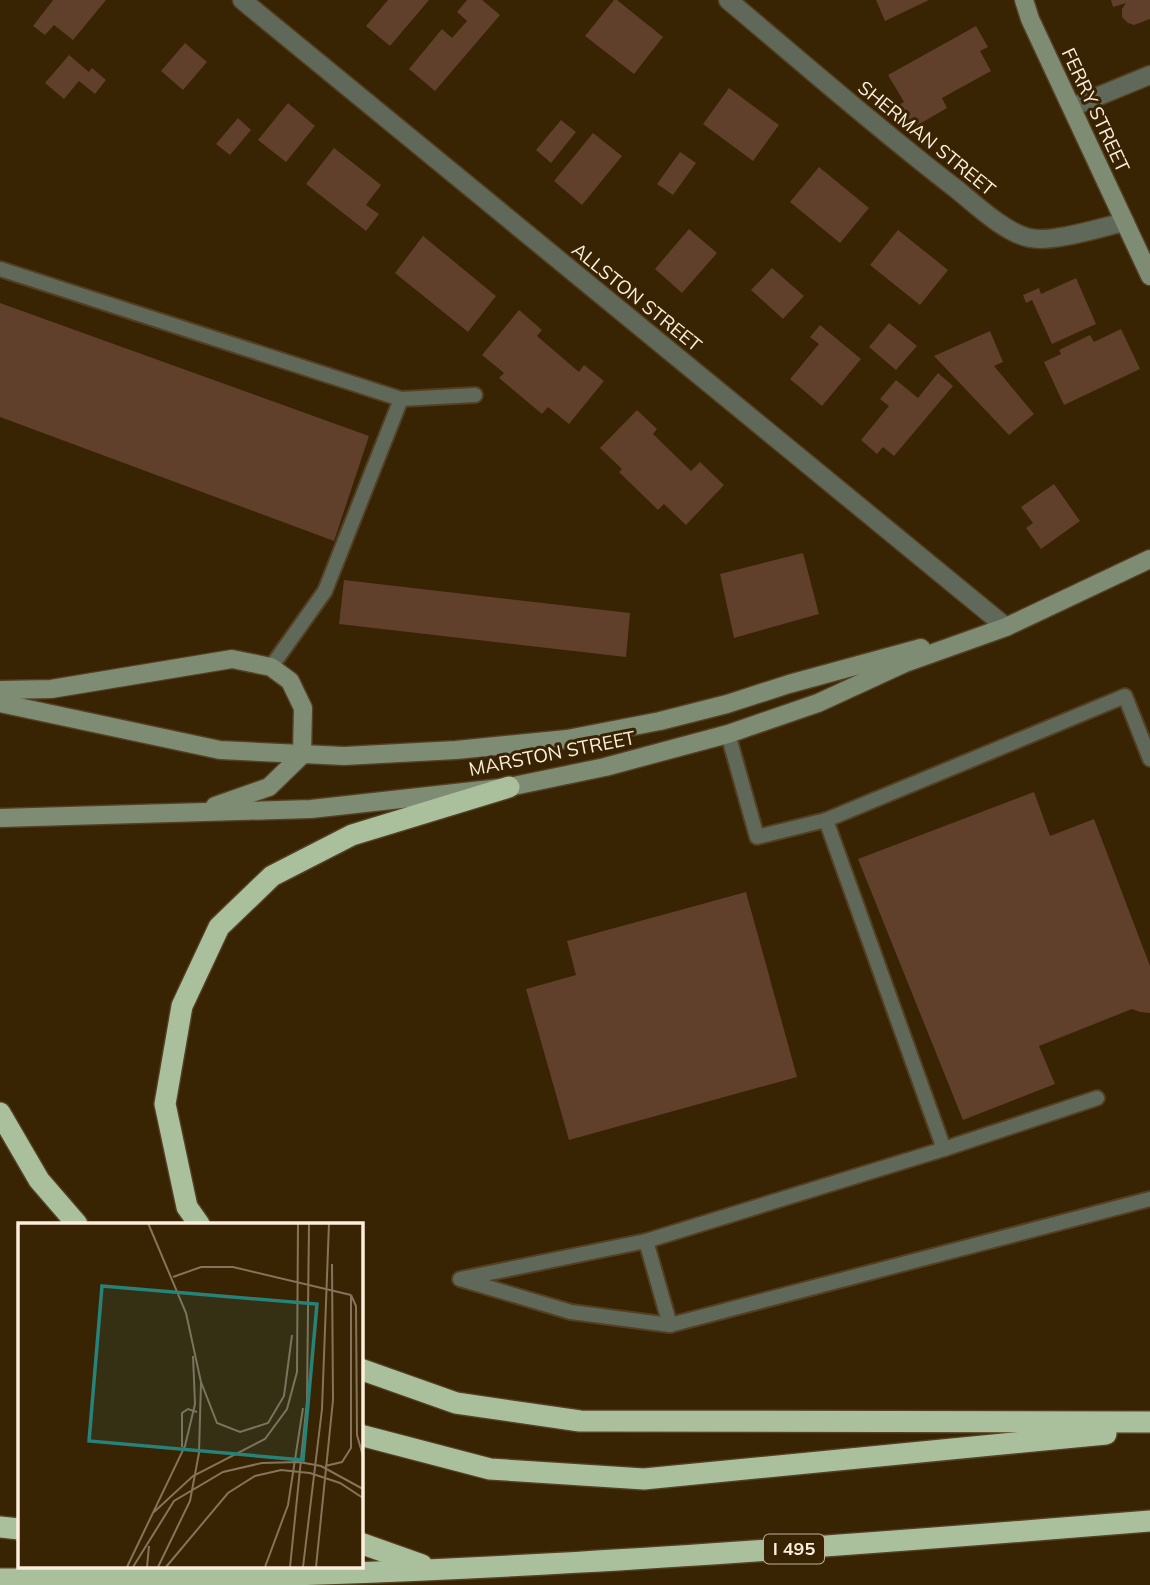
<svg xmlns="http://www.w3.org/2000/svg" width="1150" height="1585" viewBox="0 0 1150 1585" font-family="Mulish,sans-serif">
  <rect width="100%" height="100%" fill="#382303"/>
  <g fill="#603f2b">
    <polygon points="53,0 106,0 73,40 54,25 45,35 33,26"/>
    <polygon points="388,0 429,0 390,46 366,26"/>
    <polygon points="467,0 482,0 500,15 435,91 409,69 442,29 452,38 467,21 457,12"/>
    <polygon points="614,0 617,0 663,37 634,74 585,36"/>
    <polygon points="876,0 929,0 885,21"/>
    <polygon points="1111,0 1150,0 1150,19 1134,25 1128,23 1122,17 1122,9 1126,3 1113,7"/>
    <polygon points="976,26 988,47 980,51 991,71 942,98 947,108 916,126 913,120 906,124 896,106 904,102 888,75"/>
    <polygon points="185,43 207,62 183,90 161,71"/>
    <polygon points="69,55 89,72 92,68 106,80 95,94 79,81 64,99 45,83"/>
    <polygon points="729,88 779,125 753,161 703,124"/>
    <polygon points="288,103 315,126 286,162 258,140"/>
    <polygon points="238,118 251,130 230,155 216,144"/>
    <polygon points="561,120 576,132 551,163 536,150"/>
    <polygon points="593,133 622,156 582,205 554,181"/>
    <polygon points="334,148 381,185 366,205 379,214 366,231 306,184"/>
    <polygon points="680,152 696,163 673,195 657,184"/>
    <polygon points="819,167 869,208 840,243 790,202"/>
    <polygon points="689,229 717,253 682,293 655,269"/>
    <polygon points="898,230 948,270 920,305 870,265"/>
    <polygon points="423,236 496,296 468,332 395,273"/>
    <polygon points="772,268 804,296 783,319 751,290"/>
    <polygon points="1076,278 1096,324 1052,344 1032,300 1026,303 1023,295 1039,288 1041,294"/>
    <polygon points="0,303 369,436 334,541 0,417"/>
    <polygon points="519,310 542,330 537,336 579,372 584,365 604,381 569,424 548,407 542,414 499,378 504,373 482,355"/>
    <polygon points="889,323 917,346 896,370 869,347"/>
    <polygon points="820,325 861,359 822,406 790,379 819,344 810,337"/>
    <polygon points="1121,329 1140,369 1064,405 1044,362 1061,354 1059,350 1090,335 1094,342"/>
    <polygon points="990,331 1003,362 994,366 1034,414 1009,435 934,356"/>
    <polygon points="938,373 953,386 894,456 883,447 877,454 861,440 889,406 880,399 896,380 918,398"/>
    <polygon points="637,410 657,429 653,434 691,471 700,462 724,485 686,525 664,504 658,510 619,472 622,469 600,448"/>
    <polygon points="1054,484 1080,521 1041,549 1026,528 1033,523 1021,507"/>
    <polygon points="803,553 819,614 734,638 720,574"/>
    <polygon points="344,580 630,613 626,657 339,624"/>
    <polygon points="1034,792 1050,836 1094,819 1150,966 1150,1013 1140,1012 1132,1009 1039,1046 1055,1084 963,1120 858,859"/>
    <polygon points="746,892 797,1077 569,1140 526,989 576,975 567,941"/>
  </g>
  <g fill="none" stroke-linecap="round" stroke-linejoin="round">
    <g stroke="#533f21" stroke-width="18">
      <g id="lane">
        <polyline points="0,269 401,399 325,591 271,667"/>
        <polyline points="401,399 475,395"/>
        <polyline points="728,734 757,837 826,820 944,1149 646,1241 460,1279 571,1312 670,1325 1150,1199"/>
        <polyline points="826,820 1125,696 1150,759"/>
        <polyline points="944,1149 1097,1098"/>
        <polyline points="646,1241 670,1325"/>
      </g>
    </g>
    <g stroke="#533f21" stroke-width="21">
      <g id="street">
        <polyline points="242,0 1006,627"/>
        <path d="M728 0C803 63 877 128 955 188 975 204 1005 233 1030 238 1053 243 1102 227 1125 222"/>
        <polyline points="1072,107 1150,75"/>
      </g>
    </g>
    <g stroke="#533f21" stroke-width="21">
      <g id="secondary">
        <polyline points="1024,0 1030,19 1150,276"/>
        <polyline points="0,690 51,689 232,659 271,667 290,681 303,708 302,755 269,787 215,806"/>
        <polyline points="0,703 220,750 344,756 456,750 567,739 660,721 727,704 789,684 921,648"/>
        <polyline points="0,818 311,809 509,787 605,767 728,734 818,703 905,663 1006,627 1150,559"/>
      </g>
    </g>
    <g stroke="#533f21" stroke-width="24">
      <g id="highway">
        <polyline points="0,1113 39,1180 77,1224"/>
        <polyline points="199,1224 187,1207 165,1104 182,1006 219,927 272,876 352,835 509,787"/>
        <polyline points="360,1369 456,1403 580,1421 1150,1422"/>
        <polyline points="360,1435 490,1469 644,1479 1106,1434"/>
        <polyline points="0,1527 19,1529"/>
        <polyline points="360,1543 422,1565"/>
        <path d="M0 1579C384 1581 768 1552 1150 1521"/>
      </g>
    </g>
    <use href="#lane" stroke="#5f6859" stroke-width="14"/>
    <use href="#street" stroke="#5f6859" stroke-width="18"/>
    <use href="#secondary" stroke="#7e8c74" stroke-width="18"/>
    <use href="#highway" stroke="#aac09c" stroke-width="21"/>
  </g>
  <g text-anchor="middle" stroke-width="6" stroke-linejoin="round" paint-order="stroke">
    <rect fill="#382303" stroke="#c1b19b" stroke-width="2" x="764" y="1534.5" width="60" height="29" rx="5"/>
    <g font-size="18" font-weight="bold" fill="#fceedc">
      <text x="794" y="1555">I 495</text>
    </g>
    <g font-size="19" fill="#fceedc" stroke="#382303">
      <text transform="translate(1096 110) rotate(65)" y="7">FERRY STREET</text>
      <text transform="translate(927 138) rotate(39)" y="7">SHERMAN STREET</text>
      <text transform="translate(637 297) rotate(39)" y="7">ALLSTON STREET</text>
      <text transform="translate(552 753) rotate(-11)" y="7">MARSTON STREET</text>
    </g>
  </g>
  <g transform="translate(18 1223)">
    <rect width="345" height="345" fill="#382303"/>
    <path fill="none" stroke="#86745a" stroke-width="2" d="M130 0 168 90 183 159 181 230 172 278 140 344M155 54 183 44H215L333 72M333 72 338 83 339 212 345 233M183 159 199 200 222 209 250 200 266 173 274 112M164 224V190L170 186 179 189M307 243 324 239 333 225V72M136 289 175 253 247 216 269 186 279 149 280 0M109 344 167 223 177 181 175 133M115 344 156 278 205 249 244 240 281 239 303 243 345 266M129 344 131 323M148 344 210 270 237 253 263 247 292 250 322 260 345 275M247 344 270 282 285 185M272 344 289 178 291 0M285 344 304 186 311 0M298 344 315 177 314 41"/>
    <path fill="#278279" fill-opacity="0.15" stroke="#278279" stroke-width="3.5" d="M84 63 299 81 285 237 71 218Z"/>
    <rect width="345" height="345" fill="none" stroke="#fceedc" stroke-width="3.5"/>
  </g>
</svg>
